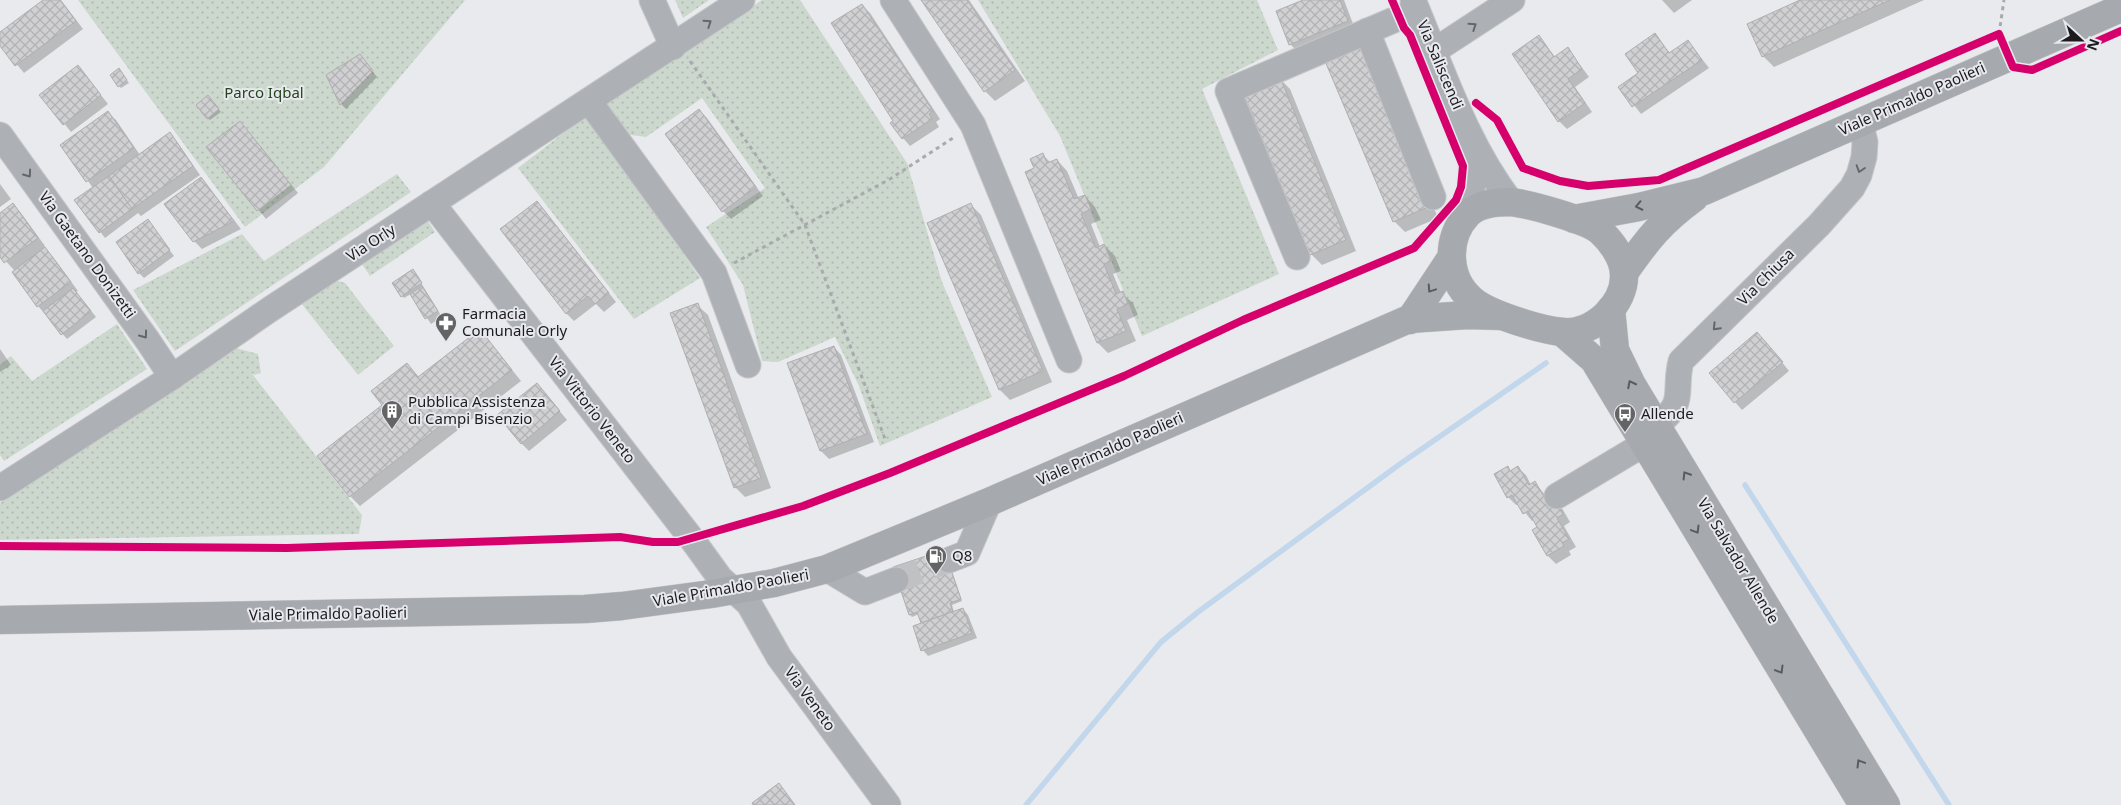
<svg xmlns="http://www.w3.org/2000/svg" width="2121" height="805" viewBox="0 0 2121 805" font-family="'Noto Sans',sans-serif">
  <defs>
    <pattern id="grass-dots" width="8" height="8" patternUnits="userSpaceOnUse" patternTransform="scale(1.25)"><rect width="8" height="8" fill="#ccd8cd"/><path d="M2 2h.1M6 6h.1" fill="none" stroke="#afb9b0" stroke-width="1.8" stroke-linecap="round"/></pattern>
    <pattern id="building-cross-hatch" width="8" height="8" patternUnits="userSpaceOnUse" patternTransform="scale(1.25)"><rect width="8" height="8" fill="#d0d0d2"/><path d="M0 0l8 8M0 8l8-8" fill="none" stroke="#b2b2b4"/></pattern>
  </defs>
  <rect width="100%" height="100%" fill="#e9eaed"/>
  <g fill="url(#grass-dots)">
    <polygon points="78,0 465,0 324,167 245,227"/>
    <polygon points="675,0 709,0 683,18"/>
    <polygon points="762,0 800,0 907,163 942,282 992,397 880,446 859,386 835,337 778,362 762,361 743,285 706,227 765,188 702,98 646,137 624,134 603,105"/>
    <polygon points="978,0 1257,0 1278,50 1202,89 1279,274 1142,336 1060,136"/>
    <polygon points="587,115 700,278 634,319 518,168"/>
    <polygon points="397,174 411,192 175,351 133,290 242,234 264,261"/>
    <polygon points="428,221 435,232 370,276 362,264"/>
    <polygon points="335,280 345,283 394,346 358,375 301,303"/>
    <polygon points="117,324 147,369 4,461 0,455 0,365 11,356 32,381"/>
    <polygon points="236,348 258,354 261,373 254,375 250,371 362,515 359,534 0,540 0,503"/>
  </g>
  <g fill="#0003">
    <polygon points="45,0 61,0 83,29 24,73 0,44 0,34"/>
    <polygon points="922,0 969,0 1025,81 995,101 985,91"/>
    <polygon points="1306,0 1344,0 1355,29 1298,52 1290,44"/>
    <polygon points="1662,0 1692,0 1674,13"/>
    <polygon points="1803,0 1924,0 1774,67 1763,56"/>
    <polygon points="862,5 870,13 940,119 936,122 939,127 910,146 903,138 895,121"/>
    <polygon points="1655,35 1670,53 1688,41 1709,68 1641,114 1620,87 1640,74"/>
    <polygon points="1539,37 1556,58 1568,49 1589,77 1575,87 1592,112 1567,129 1559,121"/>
    <polygon points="360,55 377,77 346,109 341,104 328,76"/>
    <polygon points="1370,58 1438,218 1405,232 1394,221"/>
    <polygon points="121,72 129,83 121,88 119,86"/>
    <polygon points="85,75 108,104 71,132 41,95"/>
    <polygon points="1279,78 1290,89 1356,251 1322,265 1311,254"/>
    <polygon points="210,99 221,112 210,120 207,118"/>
    <polygon points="699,110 707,118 763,196 731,219 723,211"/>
    <polygon points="108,113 116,120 140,155 170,134 177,142 200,175 141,216 138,213 105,238 76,200 93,188 62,145"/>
    <polygon points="248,131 298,193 266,219 208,148"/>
    <polygon points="1043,155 1051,163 1057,160 1067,171 1079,199 1085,196 1095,207 1101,220 1091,224 1100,247 1104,245 1115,256 1121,271 1113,274 1121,293 1133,303 1138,315 1127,320 1136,341 1108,353 1098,343 1035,169"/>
    <polygon points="201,178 241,229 202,249 194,241"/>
    <polygon points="0,184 11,199 0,207"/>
    <polygon points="537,202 616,302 604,312 596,304 574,321 566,313"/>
    <polygon points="13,205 21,213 45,246 44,247 53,257 78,291 76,292 96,317 67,339 38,306 13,272 15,271 0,255 0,215"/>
    <polygon points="971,205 981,215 1052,382 1010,400 1000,390"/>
    <polygon points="148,221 174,256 144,278 139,273"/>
    <polygon points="415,273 442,317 431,324 411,294 404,298 402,296"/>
    <polygon points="697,305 708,315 771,488 745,497 735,487"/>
    <polygon points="480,330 521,381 360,506 350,496 384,405 407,365 420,378"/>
    <polygon points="1765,341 1789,371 1742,410 1735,402"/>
    <polygon points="834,347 841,355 874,442 829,459 821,451 789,364"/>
    <polygon points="0,349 11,365 0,372"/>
    <polygon points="537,384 567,420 529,451 521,443"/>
    <polygon points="1508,468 1511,472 1518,468 1526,475 1531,485 1535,483 1547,497 1559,503 1570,522 1564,526 1576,547 1569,551 1571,555 1556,564 1548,556 1534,530 1539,527 1534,520 1532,521 1518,504 1516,505 1508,497"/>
    <polygon points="946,553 962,601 952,605 954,612 963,609 968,615 977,638 928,656 923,650 924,624 919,614 912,617 910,615"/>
  </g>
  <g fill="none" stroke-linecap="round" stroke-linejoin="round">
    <g stroke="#c2d7ec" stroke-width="5.5">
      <polyline points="1745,485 1949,805"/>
      <polyline points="1026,805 1161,642 1198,612 1400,464 1546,363"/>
    </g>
  </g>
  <g fill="url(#building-cross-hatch)" stroke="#afaeb0">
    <polygon points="43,0 60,0 76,21 15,66 0,46 0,32"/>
    <polygon points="921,0 967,0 1015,70 984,92"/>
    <polygon points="1303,0 1340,0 1348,21 1289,45 1276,11"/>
    <polygon points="1800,0 1890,0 1762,57 1747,24"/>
    <polygon points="862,4 933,111 929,114 932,119 902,139 890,123 893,121 831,23"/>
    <polygon points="1655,33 1669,53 1688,40 1702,60 1632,107 1618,87 1638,73 1625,54"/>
    <polygon points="1539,35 1554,57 1568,47 1582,69 1568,79 1585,103 1558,122 1512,54"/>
    <polygon points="1360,46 1428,207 1393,222 1325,61"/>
    <polygon points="360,54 373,71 340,105 326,75"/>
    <polygon points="78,65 101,95 63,125 39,95"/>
    <polygon points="119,68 127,80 118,87 110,75"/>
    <polygon points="1280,77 1346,240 1310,255 1243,92"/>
    <polygon points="208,95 219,109 207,119 196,105"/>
    <polygon points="699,109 756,187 722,212 665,134"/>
    <polygon points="108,111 134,148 86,182 60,145"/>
    <polygon points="240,121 291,185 257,211 206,147"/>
    <polygon points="170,132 193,166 132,209 109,176"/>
    <polygon points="1043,153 1047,163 1057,159 1074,199 1085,195 1091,209 1081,214 1096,248 1104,244 1111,261 1104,264 1116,294 1123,291 1128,304 1117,309 1126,331 1097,343 1025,172 1034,168 1030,159"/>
    <polygon points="109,176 132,209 99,233 74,200"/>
    <polygon points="201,177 234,221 193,242 164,204"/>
    <polygon points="537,201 609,293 595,304 588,296 566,314 500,229"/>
    <polygon points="13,203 38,238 4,263 0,257 0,213"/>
    <polygon points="971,203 1043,371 999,390 927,223"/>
    <polygon points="148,219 170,250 138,274 116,242"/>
    <polygon points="45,247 71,282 37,307 12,272"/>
    <polygon points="413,269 422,283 401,297 392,283"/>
    <polygon points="422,286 438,311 425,319 410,294"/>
    <polygon points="73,288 91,311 61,335 43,311"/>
    <polygon points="698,303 761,478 734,488 670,313"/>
    <polygon points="480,329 512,370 349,497 317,456 382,405 371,391 407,363 418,377"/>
    <polygon points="1757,332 1783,362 1734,403 1709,373"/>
    <polygon points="834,346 867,434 820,451 787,363"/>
    <polygon points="537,383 560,411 521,444 497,415"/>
    <polygon points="1508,466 1510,471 1518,466 1529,485 1535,481 1544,497 1551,493 1563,514 1557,518 1569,539 1562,543 1564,546 1547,556 1532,530 1537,527 1528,511 1523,514 1512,495 1507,498 1494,474"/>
    <polygon points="944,550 961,599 950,603 953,612 921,623 917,612 909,615 893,567"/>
    <polygon points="963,608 972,633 921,651 913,626"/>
    <polygon points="779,783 795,805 753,805 752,803"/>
  </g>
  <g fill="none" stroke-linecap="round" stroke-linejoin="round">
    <polyline stroke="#c0c1c4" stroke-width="25" stroke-dasharray="25 12" stroke-linecap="butt" points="896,580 949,560"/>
    <g stroke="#c5c5c7" stroke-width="27">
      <g id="minor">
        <polyline points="652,0 673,47"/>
        <polyline points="893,0 973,125 1069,360"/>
        <path d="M1413 0C1442 68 1465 142 1511 202"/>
        <polyline points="1367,31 1433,197"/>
        <polyline points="1434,51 1512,0"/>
        <polyline points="589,101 714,273 748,365"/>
        <polyline points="0,135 148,341 172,377"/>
        <polyline points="1468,141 1473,183 1468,214"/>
        <polyline points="432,203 691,538 720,578 749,604 779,657 888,805"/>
        <polyline points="1297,257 1228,91 1417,10"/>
        <path d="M1656 426C1688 401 1673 393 1681 361L1819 225 1852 188 1859 175 1864 157 1865 142 1860 122"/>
        <polyline points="0,488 172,377 269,310 742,0"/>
        <polyline points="1557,496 1644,444"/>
        <polyline points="949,560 967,553 989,502"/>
        <polyline points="827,569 865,592 896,580"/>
      </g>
    </g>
    <g stroke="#c5c5c7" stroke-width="29">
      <g id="major">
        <path d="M1511 202C1529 204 1587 220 1600 231 1611 241 1623 257 1624 273 1626 304 1593 335 1563 332 1541 330 1487 314 1471 299 1447 278 1445 238 1468 214 1478 204 1497 202 1511 202Z"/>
        <polyline points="1574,219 1639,207 1704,191 2121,8"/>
        <path d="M1624 273C1647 240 1661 222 1694 198"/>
        <polyline points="1611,309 1615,350 1632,385 1886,805"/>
        <polyline points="1410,320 1451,258"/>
        <polyline points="1562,332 1594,360 1863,805"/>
        <polyline points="0,620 585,609 622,606 711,594 774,583 827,569 989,502 1409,319 1468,315 1501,316"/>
      </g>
    </g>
    <g stroke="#a8abad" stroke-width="3" stroke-dasharray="4 4" stroke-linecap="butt">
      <polyline points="1999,34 2004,0"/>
      <polyline points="690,61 805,225 885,439"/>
      <polyline points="734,263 890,179 956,136"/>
    </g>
    <use href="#minor" stroke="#adb1b5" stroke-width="25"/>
    <use href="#major" stroke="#a6a9ad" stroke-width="28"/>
    <g stroke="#e8e9ee" stroke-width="11">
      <g id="cycleway">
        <polyline points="1476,103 1497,120 1523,168 1560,181 1588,186 1659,180 1999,34 2013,67 2032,70 2121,31"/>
        <polyline points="0,546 287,548 620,537 653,542 678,542 803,506 890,473 1124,376 1243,320 1414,248 1456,200 1461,187 1463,166 1410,35 1404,28 1392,0"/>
      </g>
    </g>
    <use href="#cycleway" stroke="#d6006c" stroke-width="8"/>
  </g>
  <defs><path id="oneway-chevron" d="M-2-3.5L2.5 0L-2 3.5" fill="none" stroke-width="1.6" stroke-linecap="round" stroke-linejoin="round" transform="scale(1.25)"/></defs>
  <g stroke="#64666a">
    <use href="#oneway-chevron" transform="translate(708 23) rotate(-34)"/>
    <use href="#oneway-chevron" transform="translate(1473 26) rotate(-34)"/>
    <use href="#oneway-chevron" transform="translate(1860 169) rotate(108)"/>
    <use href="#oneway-chevron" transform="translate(28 174) rotate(54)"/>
    <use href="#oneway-chevron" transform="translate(1716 327) rotate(134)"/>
    <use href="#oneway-chevron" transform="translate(144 335) rotate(54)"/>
  </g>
  <g stroke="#5a5b5e">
    <use href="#oneway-chevron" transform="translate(1639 206) rotate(168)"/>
    <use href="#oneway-chevron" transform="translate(1431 289) rotate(124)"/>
    <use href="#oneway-chevron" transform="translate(1631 384) rotate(-117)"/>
    <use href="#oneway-chevron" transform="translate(1686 475) rotate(-122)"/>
    <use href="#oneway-chevron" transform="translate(1696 530) rotate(59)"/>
    <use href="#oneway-chevron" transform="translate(1780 670) rotate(59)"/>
    <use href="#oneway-chevron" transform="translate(1860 763) rotate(-121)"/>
  </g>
  <defs>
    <g id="pharmacy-pin" transform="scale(1.125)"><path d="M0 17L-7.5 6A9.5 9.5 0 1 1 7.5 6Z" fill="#646466" stroke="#e8e9ee"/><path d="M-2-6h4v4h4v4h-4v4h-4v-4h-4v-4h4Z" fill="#fff"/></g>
    <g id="building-pin" transform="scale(1.125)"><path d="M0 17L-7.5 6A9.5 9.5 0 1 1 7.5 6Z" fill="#646466" stroke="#e8e9ee"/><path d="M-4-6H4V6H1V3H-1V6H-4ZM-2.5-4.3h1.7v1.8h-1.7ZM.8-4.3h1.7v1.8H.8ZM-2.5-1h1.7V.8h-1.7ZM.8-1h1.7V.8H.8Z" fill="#fff"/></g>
    <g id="bus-pin" transform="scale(1.125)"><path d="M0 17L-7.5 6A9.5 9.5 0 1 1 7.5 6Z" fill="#646466" stroke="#e8e9ee"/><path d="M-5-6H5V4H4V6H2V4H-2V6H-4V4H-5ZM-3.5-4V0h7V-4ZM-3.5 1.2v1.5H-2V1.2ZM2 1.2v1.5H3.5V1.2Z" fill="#fff"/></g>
    <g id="fuel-pin" transform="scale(1.125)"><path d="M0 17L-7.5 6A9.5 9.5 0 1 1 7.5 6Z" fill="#646466" stroke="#e8e9ee"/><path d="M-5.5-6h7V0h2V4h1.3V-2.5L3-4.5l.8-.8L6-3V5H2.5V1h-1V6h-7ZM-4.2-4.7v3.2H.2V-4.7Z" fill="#fff"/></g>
  </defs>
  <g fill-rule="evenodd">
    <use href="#pharmacy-pin" x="446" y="323"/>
    <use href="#building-pin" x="392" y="411"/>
    <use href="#bus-pin" x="1625" y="414"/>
    <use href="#fuel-pin" x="936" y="556"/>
  </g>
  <g text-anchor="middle" stroke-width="4" stroke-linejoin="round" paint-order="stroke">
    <g font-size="15" fill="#1c1c1e" stroke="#e8e9ee">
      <text transform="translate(1440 65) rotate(67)" y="5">Via Saliscendi</text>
      <text transform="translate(1912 99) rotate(-24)" y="5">Viale Primaldo Paolieri</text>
      <text transform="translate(371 243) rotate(-33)" y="5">Via Orly</text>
      <text transform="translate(87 255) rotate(54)" y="5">Via Gaetano Donizetti</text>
      <text transform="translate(1766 277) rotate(-45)" y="5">Via Chiusa</text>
      <text transform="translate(592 410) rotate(52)" y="5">Via Vittorio Veneto</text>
      <text transform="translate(1110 449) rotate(-24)" y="5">Viale Primaldo Paolieri</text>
      <text transform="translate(1738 561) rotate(59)" y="5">Via Salvador Allende</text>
      <text transform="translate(731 588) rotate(-10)" y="5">Viale Primaldo Paolieri</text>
      <text transform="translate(328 614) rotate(-1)" y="5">Viale Primaldo Paolieri</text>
      <text transform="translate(810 699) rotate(54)" y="5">Via Veneto</text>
    </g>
    <g font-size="15" fill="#22461b" stroke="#e8e9ee">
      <text x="264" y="98">Parco Iqbal</text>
    </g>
    <g font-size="15" fill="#1c1c1e" stroke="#e8e9ee" text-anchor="start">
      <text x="462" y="319">Farmacia<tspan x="462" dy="17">Comunale Orly</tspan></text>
      <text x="408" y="407">Pubblica Assistenza<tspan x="408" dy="17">di Campi Bisenzio</tspan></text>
      <text x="1641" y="419">Allende</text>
      <text x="952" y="561">Q8</text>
    </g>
  </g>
  <g transform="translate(2081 40) rotate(111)" stroke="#e8e9ee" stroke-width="4" paint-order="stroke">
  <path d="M0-4L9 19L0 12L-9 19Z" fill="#1c1c1e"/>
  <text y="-8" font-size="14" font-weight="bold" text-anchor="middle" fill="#1c1c1e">N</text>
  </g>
</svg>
